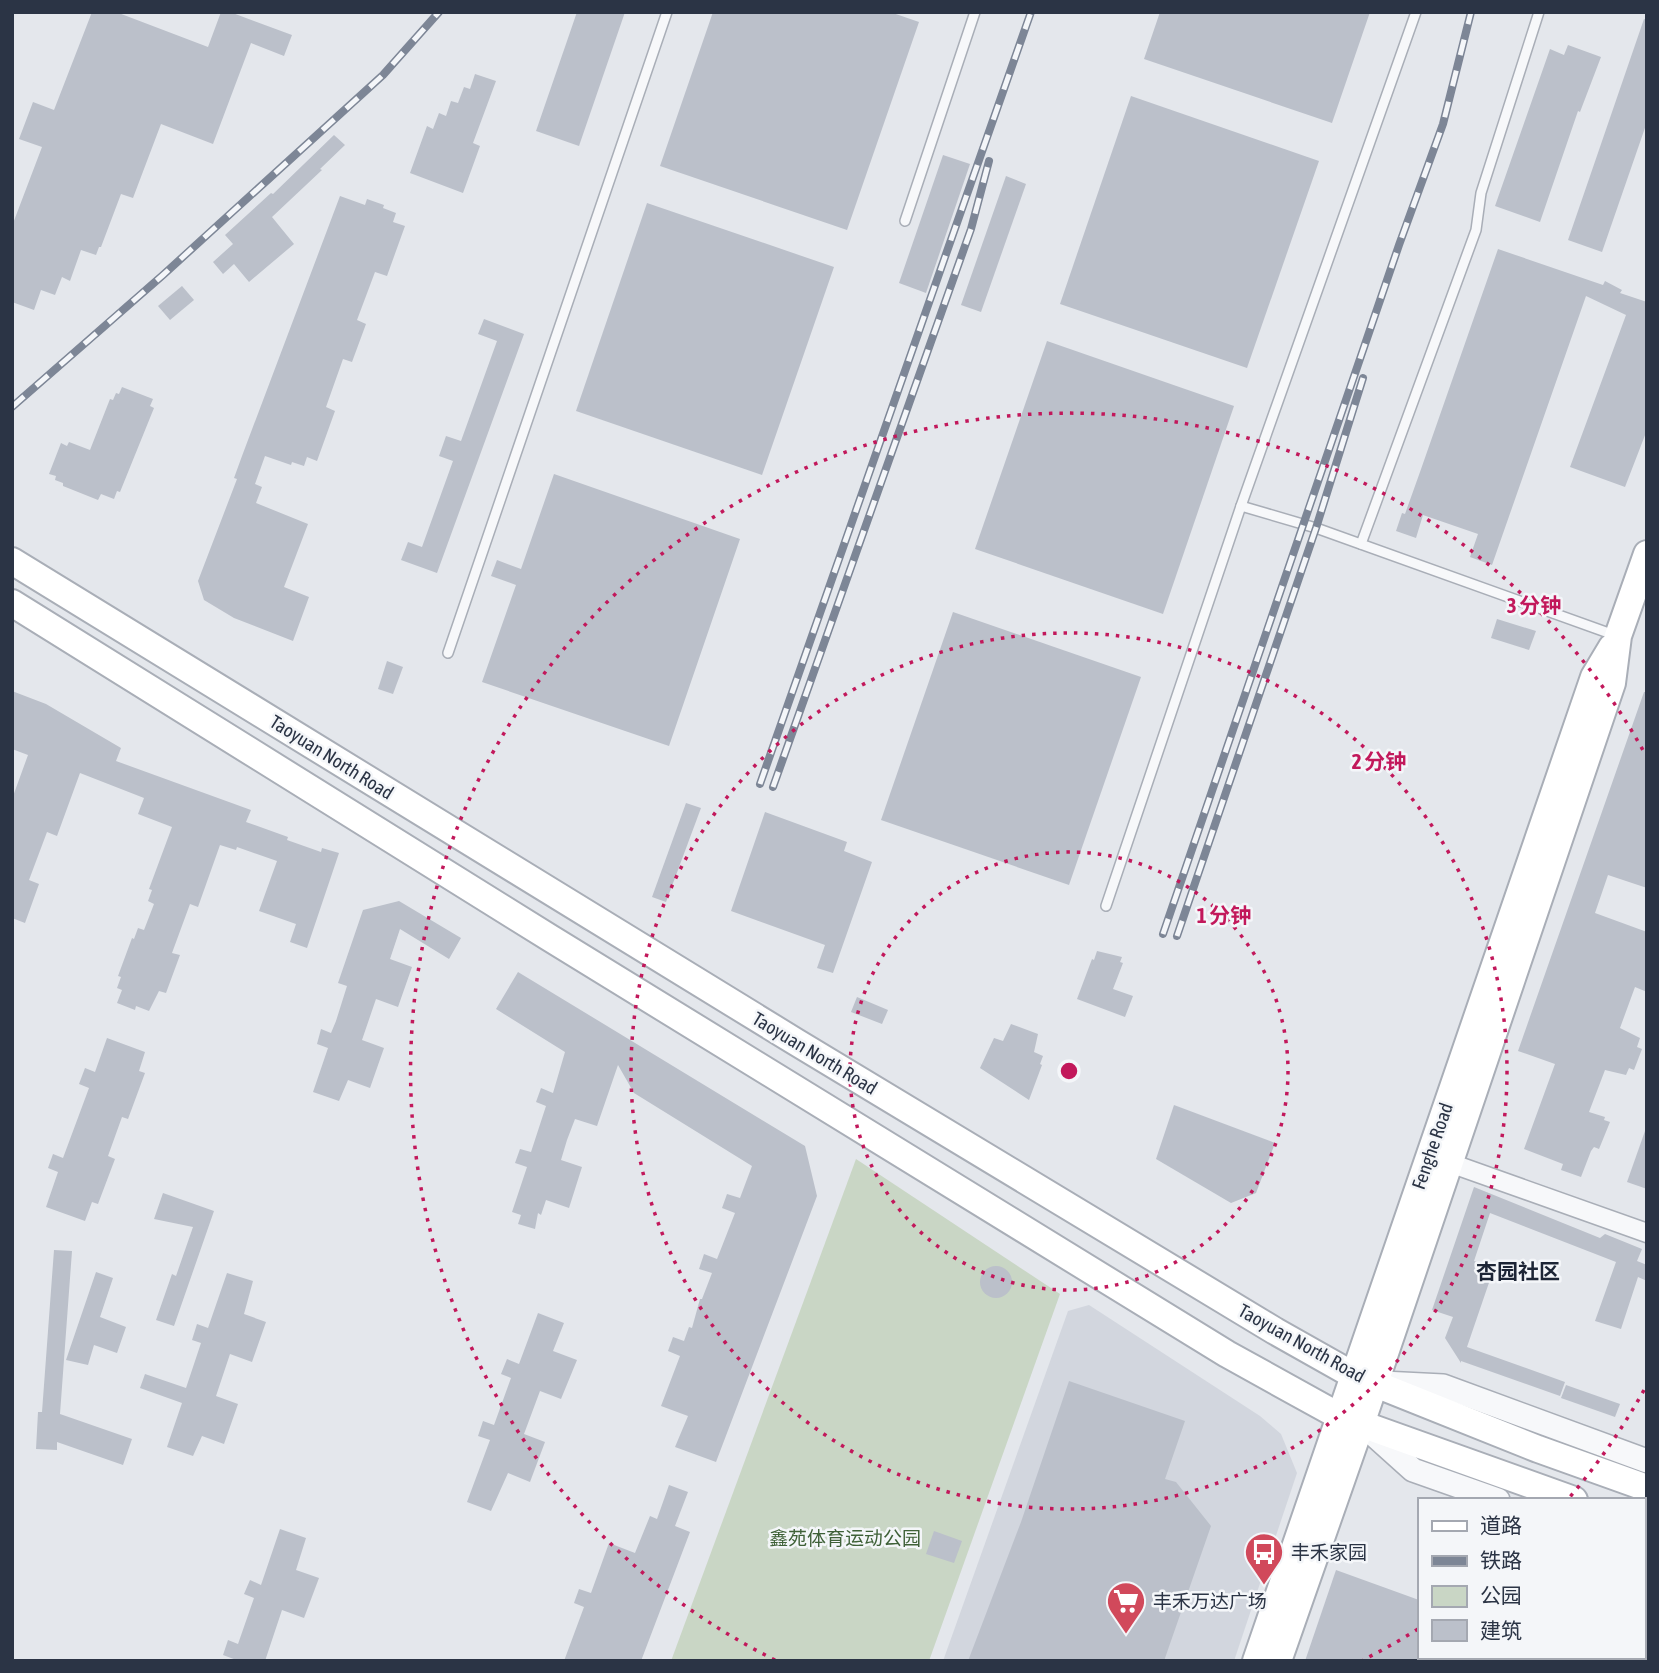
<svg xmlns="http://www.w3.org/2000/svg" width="1659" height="1673" viewBox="0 0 1659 1673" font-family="'Asap Condensed','Noto Sans SC',sans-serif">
  <rect width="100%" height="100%" fill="#e4e7ec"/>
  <polygon fill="#d2d6de" points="1089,1305 1260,1416 1281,1434 1297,1473 1234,1661 943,1661 1068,1311"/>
  <polygon fill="#c9d6c5" points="856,1159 1060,1294 929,1661 671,1661"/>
  <g fill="#bbc0ca">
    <polygon points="92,12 116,12 208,47 221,12 230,12 292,35 284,56 251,43 213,144 161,124 133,198 121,194 101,247 99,247 96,255 81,250 70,281 62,277 55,295 41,290 34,310 12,302 12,226 42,147 19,139 33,102 54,110"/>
    <polygon points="577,12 625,12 579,146 536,131"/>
    <polygon points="713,12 890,12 919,22 847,230 660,166"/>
    <polygon points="1160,12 1370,12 1332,123 1144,59"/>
    <polygon points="1644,19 1647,20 1647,122 1602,252 1568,240"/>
    <polygon points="1568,45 1601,57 1580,112 1578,111 1540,222 1495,206 1550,49 1564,55"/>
    <polygon points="475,74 496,81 473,143 480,146 463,193 410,173 427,126 433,129 439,113 446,116 451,101 458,103 464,87 470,89"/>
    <polygon points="1131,96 1319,161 1247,368 1060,304"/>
    <polygon points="334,135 345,145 320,169 322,170 272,217 294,244 249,282 234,264 223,274 213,262 233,244 225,235 271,193 273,194"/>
    <polygon points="943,155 970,164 926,293 899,283"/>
    <polygon points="1006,176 1026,184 981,312 961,305"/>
    <polygon points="340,196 365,205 367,199 384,205 383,208 396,213 393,222 405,226 387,276 375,272 357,320 366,324 352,362 343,359 326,407 335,411 317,461 307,457 304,466 292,462 291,465 265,456 255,484 262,487 256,503 308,524 284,587 309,597 293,641 234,618 204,600 198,581 237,479 234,478 242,456"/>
    <polygon points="647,203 834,267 762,475 576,411"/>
    <polygon points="1498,249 1603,285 1605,281 1622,290 1620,293 1647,302 1647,430 1625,487 1570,467 1626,315 1586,296 1492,565 1470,557 1478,534 1423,515 1416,538 1396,531 1402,513 1405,514 1420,472"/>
    <polygon points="182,286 194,300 170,320 158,306"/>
    <polygon points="484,319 524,334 437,573 401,560 408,542 422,547 453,461 439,456 446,436 461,441 497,341 478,334"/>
    <polygon points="1047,341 1234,406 1163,614 975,549"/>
    <polygon points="122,387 153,399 150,406 154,408 120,492 117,491 114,499 101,494 98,500 63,486 63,483 55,480 56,476 49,474 61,443 67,446 69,442 90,450 110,399 113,400 116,393 119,394"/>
    <polygon points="554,474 740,539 669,746 482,682 516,585 491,576 497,560 521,569"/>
    <polygon points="953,612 1141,677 1069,885 881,820"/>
    <polygon points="1497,619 1536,631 1529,650 1491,638"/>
    <polygon points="387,661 403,667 393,694 378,689"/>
    <polygon points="12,691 46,704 121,748 116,761 251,810 246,822 288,837 287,840 321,852 322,848 339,853 307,948 290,942 296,924 259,911 277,861 237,847 236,850 220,845 198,907 190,904 172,953 180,955 166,993 159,991 149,1011 136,1006 135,1010 117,1003 122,990 117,988 121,977 118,976 132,938 134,939 138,928 144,930 154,904 148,901 152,890 149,889 172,827 138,814 144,798 80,773 57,836 47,832 29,880 39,884 25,923 12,918 12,799 28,755 12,749"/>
    <polygon points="1644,692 1647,692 1647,888 1608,875 1595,913 1647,932 1647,992 1635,987 1620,1028 1640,1038 1637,1047 1642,1049 1634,1070 1629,1068 1626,1075 1605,1070 1589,1112 1605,1117 1604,1120 1610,1122 1599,1149 1594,1147 1591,1151 1581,1177 1561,1170 1563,1164 1524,1149 1555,1064 1518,1051"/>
    <polygon points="686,803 701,808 666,902 652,897"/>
    <polygon points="765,812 847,842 844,851 872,862 833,973 817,968 825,945 731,911"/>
    <polygon points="399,901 461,938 449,959 400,929 390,959 412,967 398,1007 376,999 362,1040 384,1048 370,1088 348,1080 339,1101 313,1092 328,1048 317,1044 321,1029 331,1033 336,1021 347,986 338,983 363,910"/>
    <polygon points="1097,951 1122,957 1120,962 1123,963 1113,989 1133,996 1125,1017 1077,999 1092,959 1094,960"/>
    <polygon points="518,972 805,1146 817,1196 716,1462 675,1447 688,1416 661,1406 680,1356 668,1351 673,1337 684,1341 689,1327 692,1328 700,1299 702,1299 712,1273 699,1269 704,1254 717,1259 735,1213 722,1208 727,1194 740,1198 752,1166 634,1093 618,1065 597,1126 575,1119 567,1140 561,1160 582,1167 569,1208 546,1200 541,1215 538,1213 535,1229 518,1224 521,1215 512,1212 527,1167 515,1163 520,1149 531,1152 546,1106 536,1102 541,1088 553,1093 565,1052 496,1009"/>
    <polygon points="857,997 888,1010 882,1024 851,1012"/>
    <polygon points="1011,1024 1038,1034 1034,1052 1043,1056 1040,1064 1042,1065 1029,1100 980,1068 994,1038 1003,1041"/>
    <polygon points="107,1038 145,1052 139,1071 145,1073 128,1119 122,1117 108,1156 115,1159 98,1204 92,1202 85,1221 46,1207 58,1172 48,1168 53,1154 63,1158 89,1088 79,1084 85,1068 95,1072"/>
    <polygon points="1174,1105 1275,1143 1256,1193 1231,1203 1156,1159"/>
    <polygon points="1645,1131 1647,1131 1647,1189 1627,1182"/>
    <polygon points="1474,1187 1600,1238 1605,1234 1642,1249 1637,1261 1647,1265 1647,1281 1638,1277 1621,1329 1595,1321 1616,1262 1490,1213 1474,1261 1494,1268 1467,1347 1565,1382 1560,1396 1461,1361 1461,1363 1445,1338 1453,1317 1432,1310"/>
    <polygon points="163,1193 214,1211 174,1326 156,1320 172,1274 176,1276 193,1227 154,1219"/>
    <polygon points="54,1250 72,1251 60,1414 132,1439 123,1465 57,1442 57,1450 36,1449 38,1412 42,1412"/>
    <circle cx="996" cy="1282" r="16"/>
    <polygon points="96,1272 113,1278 100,1317 126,1327 117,1353 94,1345 88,1365 66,1360"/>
    <polygon points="227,1273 253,1281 244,1314 266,1322 252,1362 230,1354 216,1396 238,1404 224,1444 202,1436 193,1456 167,1447 182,1403 140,1388 145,1374 186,1388 201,1343 192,1340 197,1324 208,1328"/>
    <polygon points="538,1313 564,1323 553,1351 577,1360 561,1399 540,1391 524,1434 545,1442 530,1482 508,1473 491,1511 467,1502 490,1440 478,1436 483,1421 494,1425 511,1378 501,1374 507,1359 519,1364"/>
    <polygon points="1069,1381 1185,1421 1165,1479 1176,1482 1211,1526 1164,1661 968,1661 1021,1522"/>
    <polygon points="1566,1385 1620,1404 1615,1417 1561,1398"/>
    <polygon points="669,1485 688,1492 675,1526 690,1532 641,1661 564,1661 584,1607 574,1603 579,1589 591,1593 609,1543 635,1553 650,1516 657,1519"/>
    <polygon points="280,1529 306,1538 296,1570 319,1578 304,1618 282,1610 265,1661 239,1661 223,1655 228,1640 238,1644 254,1598 244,1594 250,1580 261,1585"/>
    <polygon points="934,1531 962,1541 954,1563 926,1554"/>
    <polygon points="1336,1570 1419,1600 1419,1661 1305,1661"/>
  </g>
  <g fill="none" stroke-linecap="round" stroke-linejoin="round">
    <g stroke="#a9aeb7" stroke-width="12">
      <g id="service">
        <polyline points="905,221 975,12"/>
        <polyline points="1241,506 1316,528 1617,636"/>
        <polyline points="1361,544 1476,230 1481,193 1539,12"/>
        <polyline points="448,653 667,12"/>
        <polyline points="1106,906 1241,506 1416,12"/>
      </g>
    </g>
    <g stroke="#a9aeb7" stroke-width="21">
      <polyline id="minor" points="1450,1163 1647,1233"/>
    </g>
    <g stroke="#a9aeb7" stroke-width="26">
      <g id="tertiary">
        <polyline points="1383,1383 1443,1386 1647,1461"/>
        <polyline points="1364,1426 1413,1470 1498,1500"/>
        <polyline points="1643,1550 1647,1551"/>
      </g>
    </g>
    <g stroke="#a9aeb7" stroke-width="30">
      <g id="secondary">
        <polyline points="12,561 796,1042 1275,1331 1353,1375 1538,1449 1647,1488"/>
        <polyline points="12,603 550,938 1227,1354 1339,1416 1574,1500"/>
        <polyline points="1643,1525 1647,1526"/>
        <polyline points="1256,1661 1594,677 1612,647"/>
        <polyline points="1278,1661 1361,1424 1612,683 1618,636 1647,554"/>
      </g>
    </g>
    <use href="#service" stroke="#f7f8fa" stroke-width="9"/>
    <use href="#minor" stroke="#f7f8fa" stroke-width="18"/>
    <use href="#tertiary" stroke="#f7f8fa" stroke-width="23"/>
    <use href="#secondary" stroke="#fff" stroke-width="26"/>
    <g stroke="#7d8696" stroke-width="8">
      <g id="rail">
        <polyline points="12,407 163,275 383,75 439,12"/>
        <polyline points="760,784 1031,12"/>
        <polyline points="773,787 971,229 989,161"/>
        <polyline points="1163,934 1399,245 1443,124 1471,12"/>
        <polyline points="1177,936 1316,528 1363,378"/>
      </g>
    </g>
    <use href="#rail" stroke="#f4f6f9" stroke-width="5" stroke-dasharray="16" stroke-linecap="butt"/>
  </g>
  <g fill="none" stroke="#c2185b" stroke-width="3.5" stroke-dasharray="3.5 7">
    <circle cx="1069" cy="1071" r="219"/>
    <circle cx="1069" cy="1071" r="438"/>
    <path d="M1644 1390A658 658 0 0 1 1569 1498M1418 1629A658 658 0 0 1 1363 1660M775 1660A658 658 0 1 1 1644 752"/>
  </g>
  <defs>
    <g id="bus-pin" transform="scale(2.0125)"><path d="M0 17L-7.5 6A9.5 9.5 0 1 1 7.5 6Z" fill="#d1495b" stroke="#f4f6f9"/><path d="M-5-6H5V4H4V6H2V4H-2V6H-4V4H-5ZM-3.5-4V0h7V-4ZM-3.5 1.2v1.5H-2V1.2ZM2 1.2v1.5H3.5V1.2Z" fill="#fff"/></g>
    <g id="supermarket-pin" transform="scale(2.0125)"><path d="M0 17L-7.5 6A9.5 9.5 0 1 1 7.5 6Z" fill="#d1495b" stroke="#f4f6f9"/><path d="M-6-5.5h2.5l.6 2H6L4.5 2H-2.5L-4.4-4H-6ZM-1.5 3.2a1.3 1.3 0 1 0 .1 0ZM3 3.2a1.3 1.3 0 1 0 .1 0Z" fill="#fff"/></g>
  </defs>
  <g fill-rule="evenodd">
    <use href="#bus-pin" x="1264" y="1552"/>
    <use href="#supermarket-pin" x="1126" y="1601"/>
  </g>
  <g text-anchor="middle" stroke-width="5" stroke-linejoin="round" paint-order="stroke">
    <g font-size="19" fill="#2b3445" stroke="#f4f6f9">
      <text transform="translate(332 757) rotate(32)" y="7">Taoyuan North Road</text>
      <text transform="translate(815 1053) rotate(31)" y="7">Taoyuan North Road</text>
      <text transform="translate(1432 1146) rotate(-71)" y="7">Fenghe Road</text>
      <text transform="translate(1302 1343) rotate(29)" y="7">Taoyuan North Road</text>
    </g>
    <g font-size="19" fill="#3f6138" stroke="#f4f6f9">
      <text x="845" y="1545">鑫苑体育运动公园</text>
    </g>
    <g font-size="19" fill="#2b3445" stroke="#f4f6f9" text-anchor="start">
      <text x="1291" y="1559">丰禾家园</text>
      <text x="1153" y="1608">丰禾万达广场</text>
    </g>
    <g font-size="21" font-weight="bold" fill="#1d2536" stroke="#f4f6f9">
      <text x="1518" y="1279">杏园社区</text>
    </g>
  </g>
  <circle cx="1069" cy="1071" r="10" fill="#c2185b" stroke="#f4f6f9" stroke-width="3.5"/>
  <g font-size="21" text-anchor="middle" font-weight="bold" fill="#c2185b" stroke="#f4f6f9" stroke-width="5" stroke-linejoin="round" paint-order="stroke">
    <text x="1534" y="613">3 分钟</text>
    <text x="1379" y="769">2 分钟</text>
    <text x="1224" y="923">1 分钟</text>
  </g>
  <rect width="1659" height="1673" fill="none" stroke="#2b3445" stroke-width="28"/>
  <rect x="1418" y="1498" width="228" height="161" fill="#f4f6f9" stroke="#a4a8b1" stroke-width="2"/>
  <rect x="1432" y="1521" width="35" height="10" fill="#ffffff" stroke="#a4a8b1" stroke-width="2"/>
  <text x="1480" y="1533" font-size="21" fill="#2b3445">道路</text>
  <rect x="1432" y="1556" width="35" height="10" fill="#7d8696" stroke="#a4a8b1" stroke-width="2"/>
  <text x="1480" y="1568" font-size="21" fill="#2b3445">铁路</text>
  <rect x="1432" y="1586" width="35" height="21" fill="#c9d6c5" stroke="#a4a8b1" stroke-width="2"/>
  <text x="1480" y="1603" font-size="21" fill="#2b3445">公园</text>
  <rect x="1432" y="1620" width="35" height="21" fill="#bbc0ca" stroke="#a4a8b1" stroke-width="2"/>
  <text x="1480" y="1638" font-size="21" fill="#2b3445">建筑</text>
</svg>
